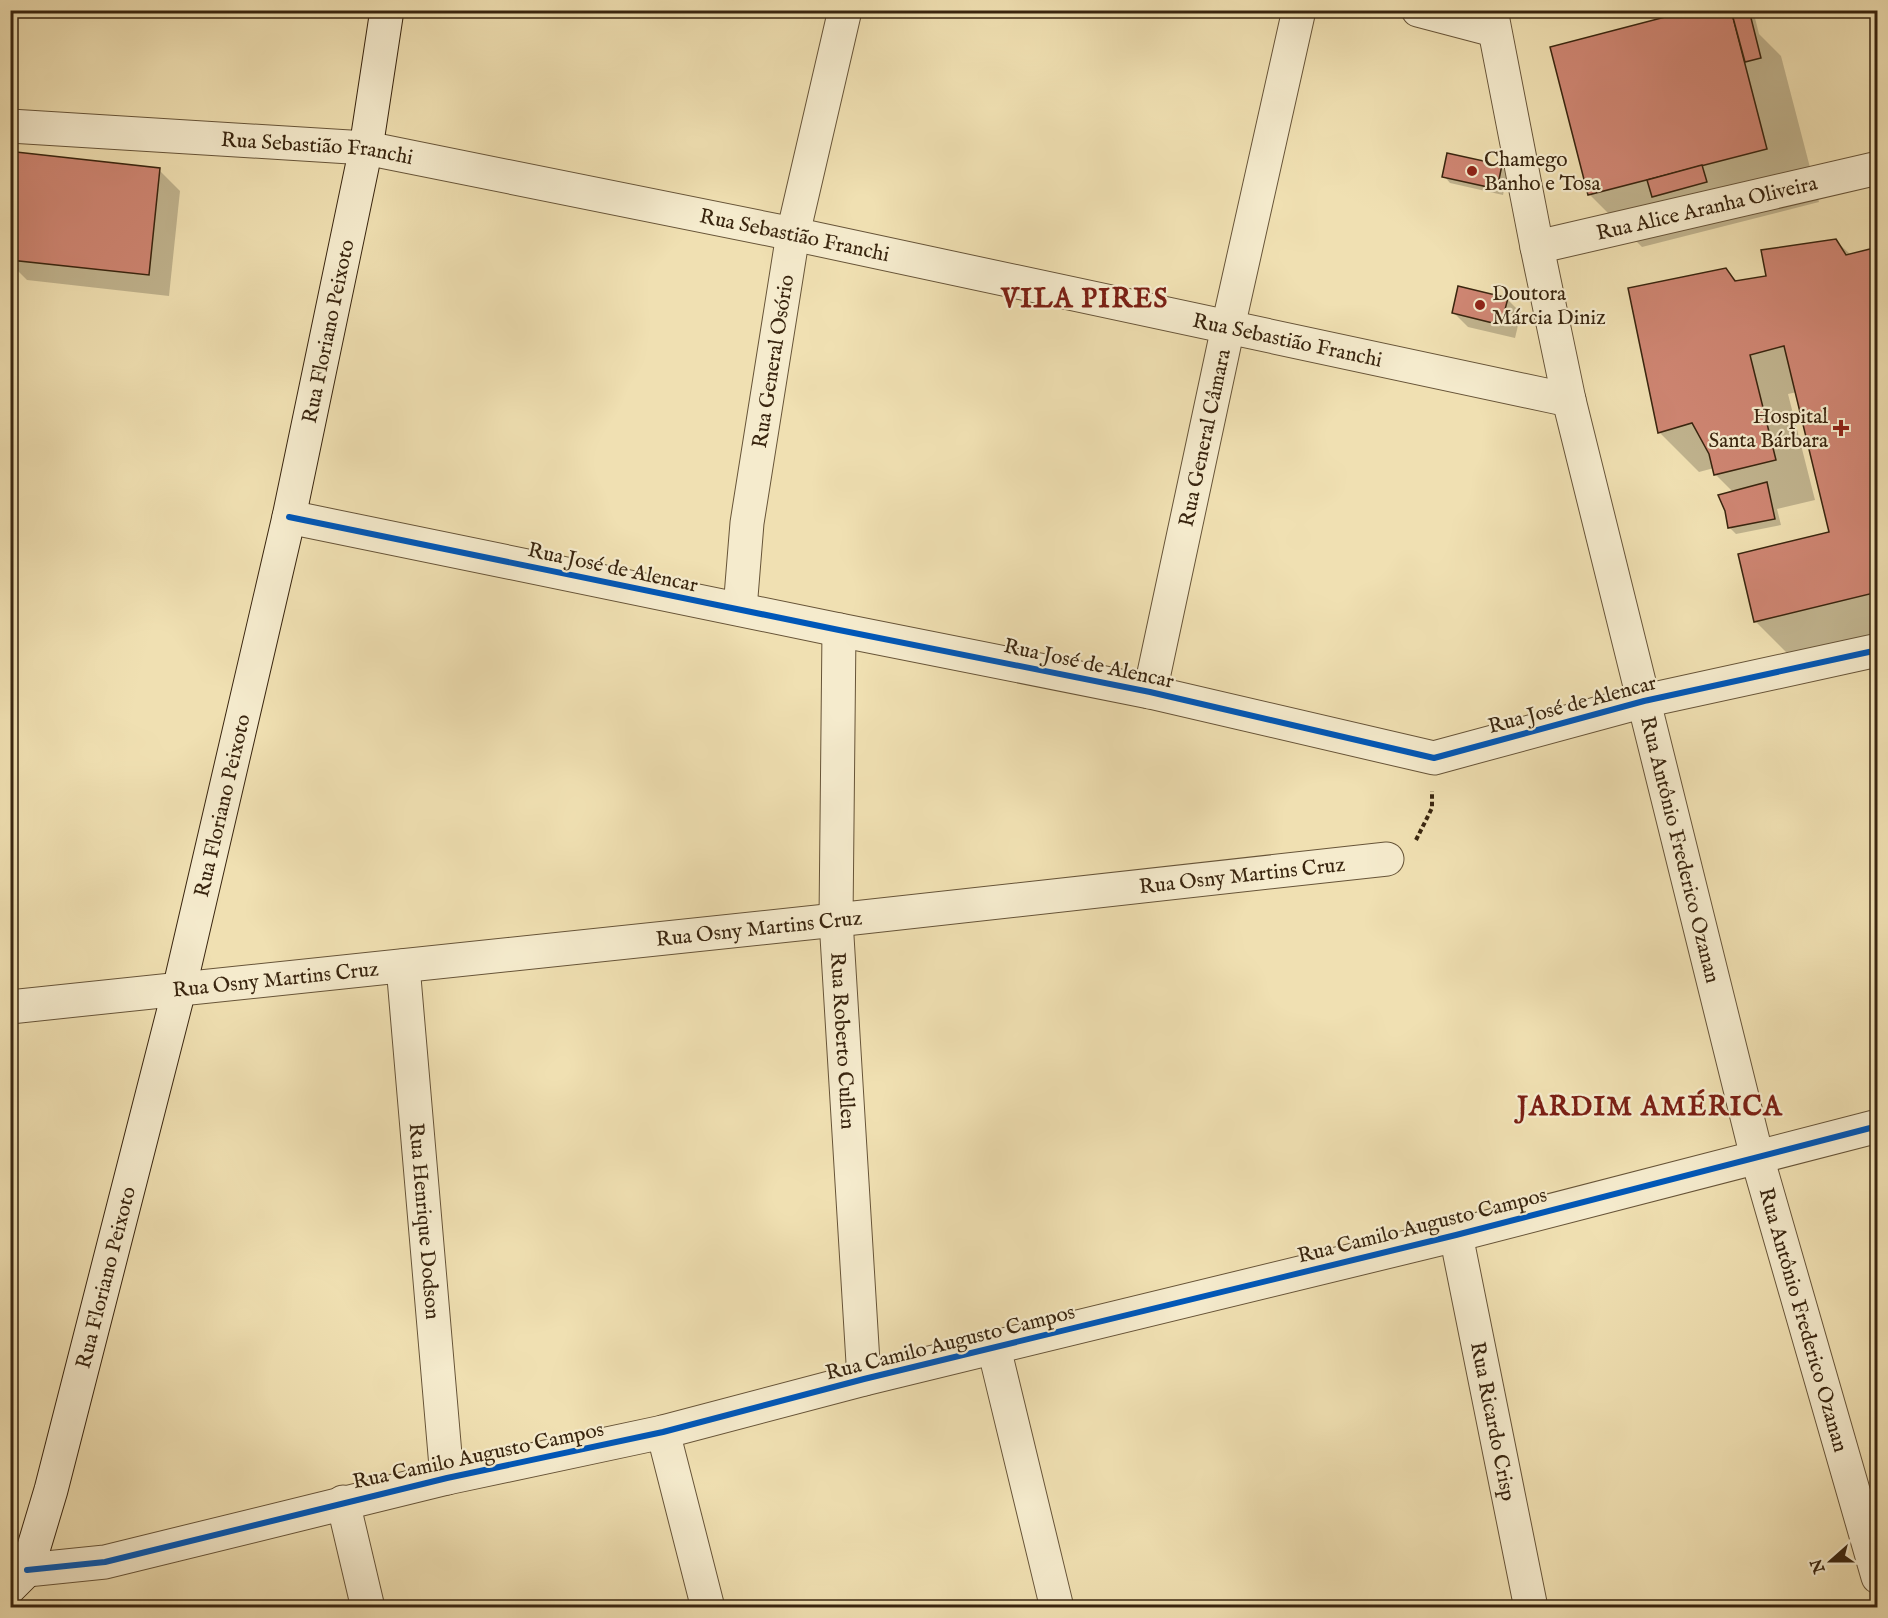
<svg xmlns="http://www.w3.org/2000/svg" width="1888" height="1618" viewBox="0 0 1888 1618" font-family="'IM FELL English',serif">
  <rect width="100%" height="100%" fill="#f0e0b2"/>
  <filter id="stains"><feTurbulence type="fractalNoise" baseFrequency=".00333" numOctaves="4"/><feColorMatrix values="0 0 0 0 .2 0 0 0 0 .09 0 0 0 0 .02 0 0 0 .5 -.17"/></filter>
  <radialGradient id="worn" r=".72"><stop offset=".6" stop-color="#630" stop-opacity="0"/><stop offset="1" stop-color="#630" stop-opacity=".3"/></radialGradient>
  <g fill="#0003">
    <polygon points="1698,10 1753,10 1759,34 1781,56 1819,202 1642,247 1589,194"/>
    <polygon points="1501,167 1508,173 1503,195 1450,183 1444,176"/>
    <polygon points="159,170 180,191 169,296 27,280 10,263 10,219"/>
    <polygon points="1836,241 1851,255 1878,249 1878,641 1795,661 1756,622 1740,555 1831,533 1797,392 1788,394 1815,500 1777,509 1781,525 1736,534 1730,528 1734,493 1715,474 1714,468 1699,472 1659,432 1726,270 1738,282 1767,277"/>
    <polygon points="1507,299 1521,313 1515,338 1468,327 1454,313"/>
  </g>
  <g fill="#cf8673" stroke="#39250f" stroke-width="1.5">
    <polygon points="1692,10 1731,10 1767,149 1588,195 1550,47"/>
    <polygon points="1731,10 1749,10 1761,58 1745,62"/>
    <polygon points="16,152 160,168 149,275 10,260 10,205"/>
    <polygon points="1447,153 1502,165 1497,189 1442,177"/>
    <polygon points="1702,165 1707,182 1652,197 1647,180"/>
    <polygon points="1836,239 1846,255 1878,247 1878,592 1754,622 1738,554 1829,532 1784,346 1750,355 1776,460 1714,475 1709,454 1692,423 1658,433 1628,288 1726,268 1735,281 1766,276 1761,250"/>
    <polygon points="1458,286 1508,298 1501,325 1452,313"/>
    <polygon points="1767,482 1775,519 1728,528 1725,511 1718,495"/>
  </g>
  <g fill="none" stroke-linecap="round" stroke-linejoin="round">
    <g stroke="#675438" stroke-width="35">
      <g id="street">
        <polyline points="1418,10 1494,30"/>
        <path id="s1" d="M1491 10 1537 247 1569 400 1757 1157 1878 1577"/>
        <path id="s2" d="M10 126 366 148 793 234 1569 400"/>
        <path id="s3" d="M1537 247 1878 168"/>
        <polyline points="289,517 839,630 1150,692 1434,758 1644,701 1878,650"/>
        <path id="s4" d="M740 609 747 523 793 234 845 10"/>
        <path id="s5" d="M839 630 836 920 864 1379"/>
        <path id="s6" d="M1150 692 1228 327 1299 10"/>
        <path id="s7" d="M403 966 447 1478"/>
        <path id="s8" d="M10 1007 836 920 1387 859"/>
        <path id="s9" d="M1456 1235 1531 1608"/>
        <polyline points="994,1348 1057,1608"/>
        <polyline points="663,1432 708,1608"/>
        <polyline points="343,1502 368,1608"/>
        <polyline points="27,1570 105,1562 447,1478 663,1432 864,1379 1456,1235 1878,1126"/>
      </g>
    </g>
    <g stroke="#39250f" stroke-width="35">
      <g id="secondary">
        <path id="s10" d="M10 1587 27 1570 51 1490 179 990 289 517 366 148 387 10"/>
      </g>
    </g>
    <polyline stroke="#39250f" stroke-width="4" stroke-dasharray="4.5 3" stroke-linecap="butt" points="1416,840 1432,808 1432,791"/>
    <use href="#street" stroke="#f5ebcd" stroke-width="33"/>
    <use href="#secondary" stroke="#f5ebcd" stroke-width="33"/>
    <g stroke="#f5ebcd" stroke-width="10">
      <g id="cycleway">
        <polyline points="289,517 839,630 1150,692 1434,758 1644,701 1878,650"/>
        <polyline points="27,1570 105,1562 447,1478 663,1432 864,1379 1456,1235 1878,1126"/>
      </g>
    </g>
    <use href="#cycleway" stroke="#0057b8" stroke-width="6"/>
  </g>
  <g fill="#8f2418" stroke="#f5ebcd" stroke-width="2">
    <circle cx="1472" cy="171" r="6"/>
    <circle cx="1480" cy="305" r="6"/>
    <path d="M1838 419h6v6h6v6h-6v6h-6v-6h-6v-6h6z"/>
  </g>
  <g text-anchor="middle" stroke-width="4.5" stroke-linejoin="round" paint-order="stroke">
    <g font-size="21" fill="#39250f" stroke="#f5ebcd">
      <text dy="7" stroke="none"><textPath href="#s2" startOffset="308">Rua Sebastião Franchi</textPath></text>
      <text dy="7" stroke="none"><textPath href="#s3" startOffset="174">Rua Alice Aranha Oliveira</textPath></text>
      <text dy="7" stroke="none"><textPath href="#s2" startOffset="794">Rua Sebastião Franchi</textPath></text>
      <text dy="7" stroke="none"><textPath href="#s10" startOffset="1299">Rua Floriano Peixoto</textPath></text>
      <text dy="7" stroke="none"><textPath href="#s2" startOffset="1298">Rua Sebastião Franchi</textPath></text>
      <text dy="7" stroke="none"><textPath href="#s4" startOffset="250">Rua General Osório</textPath></text>
      <text dy="7" stroke="none"><textPath href="#s6" startOffset="260">Rua General Câmara</textPath></text>
      <text transform="translate(613 567) rotate(12)" y="7">Rua José de Alencar</text>
      <text transform="translate(1089 663) rotate(12)" y="7">Rua José de Alencar</text>
      <text transform="translate(1572 704) rotate(-15)" y="7">Rua José de Alencar</text>
      <text dy="7" stroke="none"><textPath href="#s10" startOffset="813">Rua Floriano Peixoto</textPath></text>
      <text dy="7" stroke="none"><textPath href="#s1" startOffset="861">Rua Antônio Frederico Ozanan</textPath></text>
      <text dy="7" stroke="none"><textPath href="#s8" startOffset="1239">Rua Osny Martins Cruz</textPath></text>
      <text dy="7" stroke="none"><textPath href="#s8" startOffset="753">Rua Osny Martins Cruz</textPath></text>
      <text dy="7" stroke="none"><textPath href="#s8" startOffset="267">Rua Osny Martins Cruz</textPath></text>
      <text dy="7" stroke="none"><textPath href="#s5" startOffset="411">Rua Roberto Cullen</textPath></text>
      <text dy="7" stroke="none"><textPath href="#s7" startOffset="256">Rua Henrique Dodson</textPath></text>
      <text transform="translate(1422 1225) rotate(-14)" y="7">Rua Camilo Augusto Campos</text>
      <text dy="7" stroke="none"><textPath href="#s10" startOffset="327">Rua Floriano Peixoto</textPath></text>
      <text dy="7" stroke="none"><textPath href="#s1" startOffset="1347">Rua Antônio Frederico Ozanan</textPath></text>
      <text transform="translate(950 1342) rotate(-14)" y="7">Rua Camilo Augusto Campos</text>
      <text dy="7" stroke="none"><textPath href="#s9" startOffset="190">Rua Ricardo Crisp</textPath></text>
      <text transform="translate(478 1455) rotate(-12)" y="7">Rua Camilo Augusto Campos</text>
    </g>
    <g font-size="21" fill="#39250f" stroke="#f5ebcd" text-anchor="start">
      <text x="1484" y="166">Chamego<tspan x="1484" dy="24">Banho e Tosa</tspan></text>
      <text x="1492" y="300">Doutora<tspan x="1492" dy="24">Márcia Diniz</tspan></text>
      <text x="1828" y="423" text-anchor="end">Hospital<tspan x="1828" dy="24">Santa Bárbara</tspan></text>
    </g>
    <g font-size="27" font-weight="bold" letter-spacing="1.5" fill="#7a1f14" stroke="#f5ebcd">
      <text x="1085" y="307">VILA PIRES</text>
      <text x="1650" y="1115">JARDIM AMÉRICA</text>
    </g>
  </g>
  <rect width="1888" height="1618" fill="none" stroke="#f0e0b2" stroke-width="36"/>
  <rect x="12" y="12" width="1864" height="1594" fill="none" stroke="#39250f" stroke-width="3"/>
  <rect x="18" y="18" width="1852" height="1582" fill="none" stroke="#39250f" stroke-width="1.5"/>
  <g transform="translate(1831 1561) rotate(249)" stroke="#f5ebcd" stroke-width="4.5" paint-order="stroke">
  <path d="M0-4.5L10 22L0 15L-10 22Z" fill="#39250f"/>
  <text y="-9" font-size="16" font-weight="bold" text-anchor="middle" fill="#39250f">N</text>
  </g>
  <rect width="100%" height="100%" filter="url(#stains)"/>
  <rect width="100%" height="100%" fill="url(#worn)"/>
</svg>
